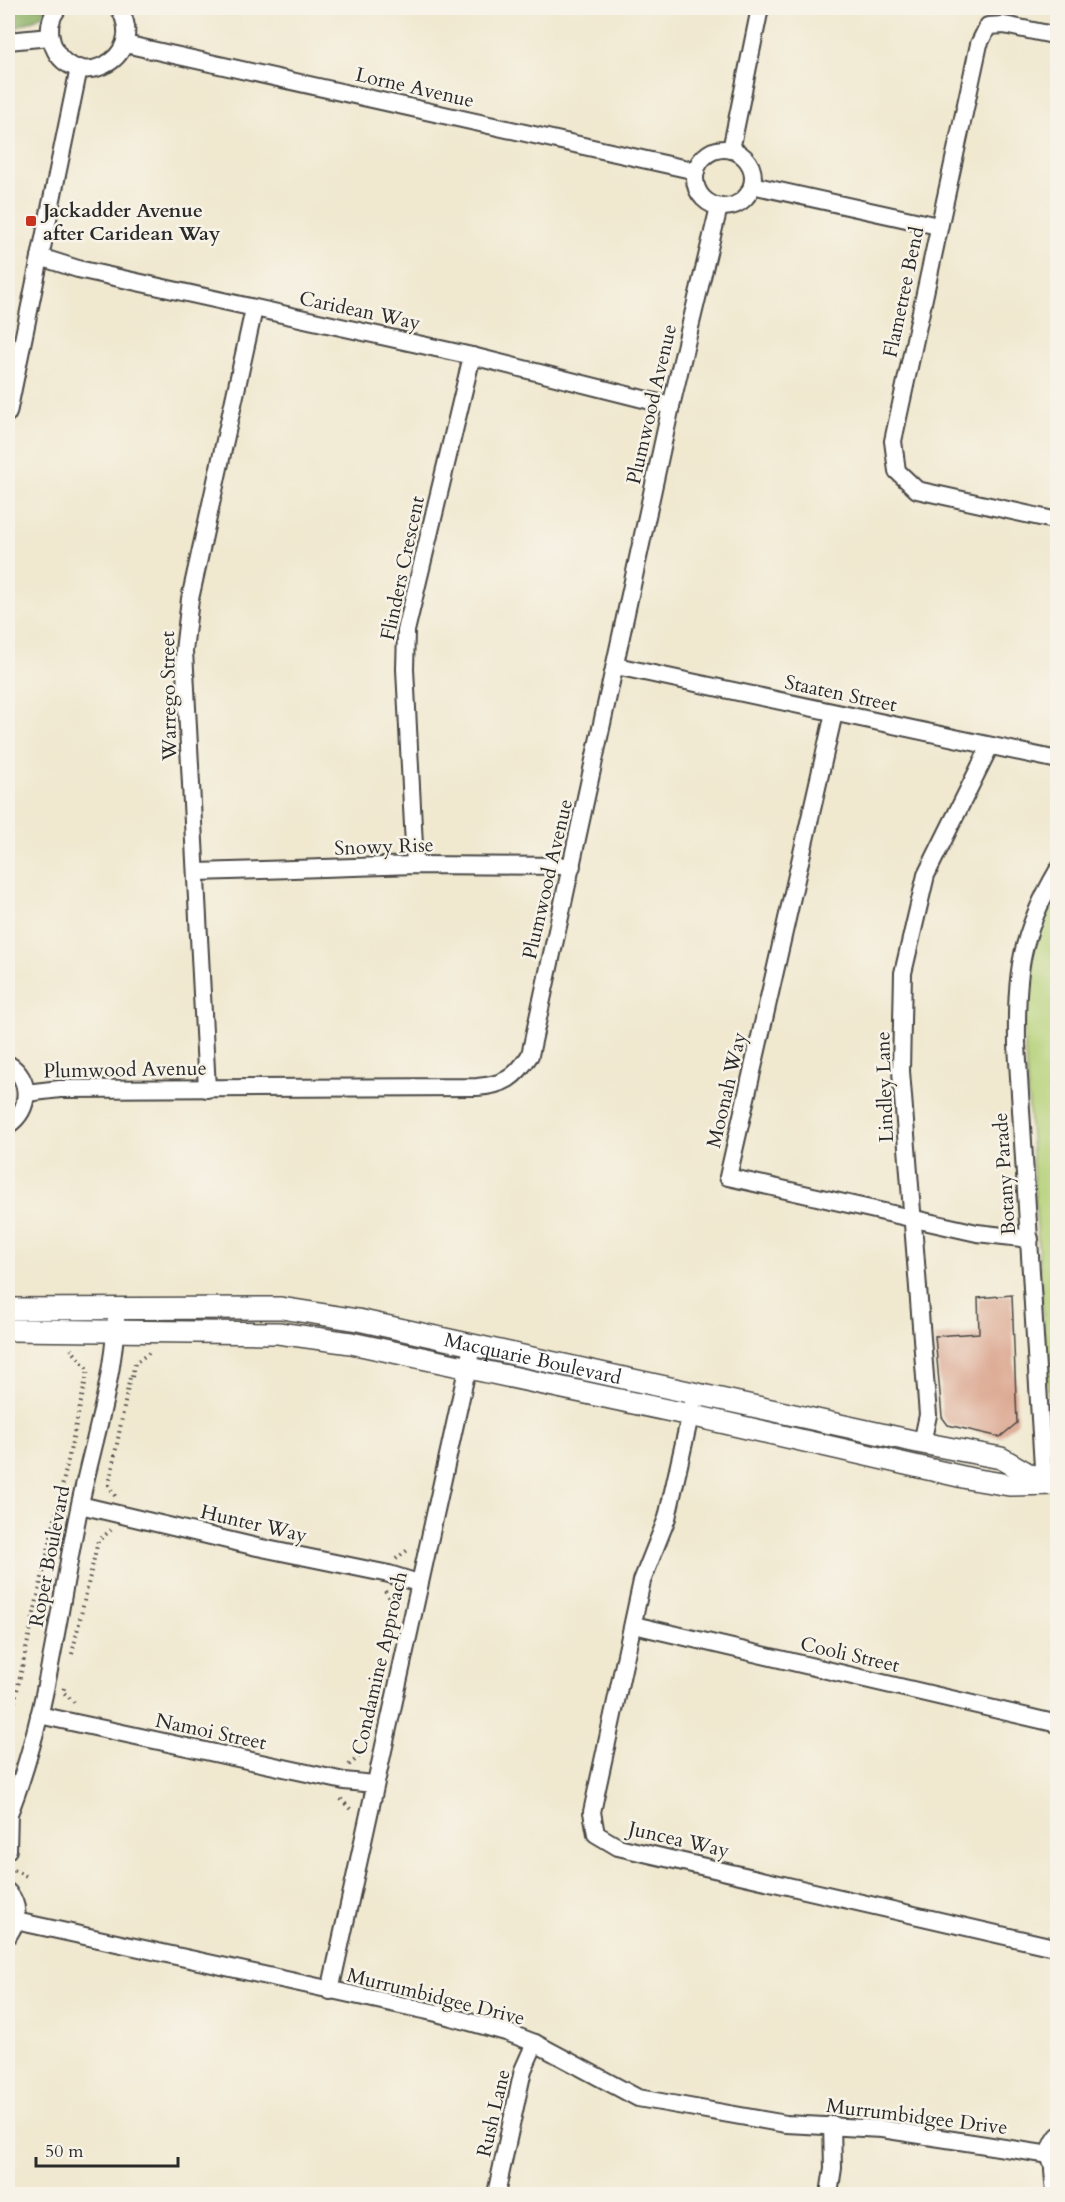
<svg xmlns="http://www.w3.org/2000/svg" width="1065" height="2202" viewBox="0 0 1065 2202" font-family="Cardo,serif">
  <rect width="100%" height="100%" fill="#f7f3e8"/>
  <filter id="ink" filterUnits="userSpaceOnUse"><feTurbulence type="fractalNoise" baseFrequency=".0167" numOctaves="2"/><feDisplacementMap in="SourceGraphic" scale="12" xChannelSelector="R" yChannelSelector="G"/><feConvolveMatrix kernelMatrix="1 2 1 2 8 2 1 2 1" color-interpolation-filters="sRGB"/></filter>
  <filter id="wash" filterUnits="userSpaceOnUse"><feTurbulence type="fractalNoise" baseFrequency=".008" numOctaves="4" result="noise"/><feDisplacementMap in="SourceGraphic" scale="24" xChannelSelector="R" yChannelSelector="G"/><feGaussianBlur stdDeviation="1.35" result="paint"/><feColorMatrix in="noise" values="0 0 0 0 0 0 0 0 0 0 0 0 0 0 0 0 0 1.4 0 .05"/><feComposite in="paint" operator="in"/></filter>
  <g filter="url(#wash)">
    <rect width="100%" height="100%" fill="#f0e8cf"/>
    <path fill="#b4d076" stroke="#707e50" stroke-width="1.5" d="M1057 889V1455L1051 1435 1024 1035C1024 982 1034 937 1057 889Z"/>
    <polygon fill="#8fb267" stroke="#5d6e49" stroke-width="1.5" points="8,8 49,8 38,18 8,31"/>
    <g id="blocks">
      <polygon fill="#d6987f" points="1012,1295 1017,1423 1000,1437 948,1425 942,1417 935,1336 979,1333 978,1298"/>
    </g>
  </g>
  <g filter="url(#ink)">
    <use href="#blocks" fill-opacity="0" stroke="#494744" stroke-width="1.5"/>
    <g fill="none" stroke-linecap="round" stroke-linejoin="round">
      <g stroke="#494744" stroke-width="20">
        <g id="minor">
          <path d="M58 8C50 18 48 30 52 42 68 96 151 62 119 8"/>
          <polyline points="1058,36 1004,25 988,26 979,44 893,441 897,471 917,490 1058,521"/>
          <polyline points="8,41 50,37"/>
          <polyline points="125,44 696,171"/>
          <circle cx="724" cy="178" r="29"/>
          <polyline points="731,150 760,8"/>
          <polyline points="752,185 938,226"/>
          <polyline points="40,257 78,269 472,356 671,406"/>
          <polyline points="8,413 79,68"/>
          <polyline points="616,666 1058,760"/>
          <polyline points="834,713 728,1177 977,1233 1030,1239"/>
          <polyline points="415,865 405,669 406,631 472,356"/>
          <polyline points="197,872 415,865 572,866"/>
          <path d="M8 1064C32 1079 31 1110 8 1125"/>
          <polyline points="207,1089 184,651 190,599 254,309"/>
          <path d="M26 1093 60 1089 477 1087C504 1085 515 1078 530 1055L671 406 719 207"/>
          <polyline points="693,1403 667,1518 642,1581 592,1812 596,1834 618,1847 1058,1948"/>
          <polyline points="922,1443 928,1415 901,1071 903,973 926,875 990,746"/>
          <path d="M1044 1483 1017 1045C1016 972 1020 935 1058 870"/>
          <polyline points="80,1505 257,1547 389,1574 418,1583"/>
          <polyline points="634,1625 1058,1724"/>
          <polyline points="39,1715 344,1781 374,1784"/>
          <path d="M8 1816C48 1717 58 1608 80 1504 93 1443 113 1382 116 1320"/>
          <polyline points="8,1850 9,1811"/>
          <path d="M8 1892C20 1906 18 1921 8 1936"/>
          <polyline points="16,1921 437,2013 506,2032 535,2043 638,2098 786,2124 882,2129 1050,2155"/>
          <polyline points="330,1991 470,1356"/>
          <path d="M1058 2136C1048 2149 1048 2162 1058 2175"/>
          <polyline points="1053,2170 1055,2194"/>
          <polyline points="496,2194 523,2070 535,2043"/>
          <polyline points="829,2194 833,2168 832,2124"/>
        </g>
      </g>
      <g stroke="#494744" stroke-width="24">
        <g id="tertiary">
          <path id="s1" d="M8 1309 281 1308 358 1320 922 1443 1001 1458 1044 1483"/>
          <polyline points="8,1330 278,1333 351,1343 690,1415 972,1479 1009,1485 1058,1484"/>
        </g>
      </g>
      <g stroke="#494744" stroke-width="4" stroke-dasharray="1.5 4.5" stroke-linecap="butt">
        <polyline points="132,1377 135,1363 152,1351"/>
        <polyline points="115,1496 109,1485 130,1377"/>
        <polyline points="396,1559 409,1549"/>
        <polyline points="385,1591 395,1606 395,1610"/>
        <polyline points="72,1654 98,1541 111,1530"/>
        <polyline points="64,1688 63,1692 75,1703 74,1705"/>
        <polyline points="8,1731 88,1370 71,1349"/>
        <polyline points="349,1765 362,1754 363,1749"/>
        <polyline points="341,1799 352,1811"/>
        <polyline points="8,1868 27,1876"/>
      </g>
      <use href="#minor" stroke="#fff" stroke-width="16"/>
      <use href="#tertiary" stroke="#fff" stroke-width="21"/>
    </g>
  </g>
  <rect fill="#c8321e" stroke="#f7f3e8" stroke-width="2" x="25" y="215" width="12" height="12" rx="3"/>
  <g text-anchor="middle" stroke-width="5" stroke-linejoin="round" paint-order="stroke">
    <g font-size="20" fill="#2b2b2b" stroke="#f7f3e8">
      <text transform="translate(415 87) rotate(13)" y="7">Lorne Avenue</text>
      <text transform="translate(903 292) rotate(-78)" y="7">Flametree Bend</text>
      <text transform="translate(360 310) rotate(12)" y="7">Caridean Way</text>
      <text transform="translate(651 404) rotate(-77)" y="7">Plumwood Avenue</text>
      <text transform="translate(402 568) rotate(-78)" y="7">Flinders Crescent</text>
      <text transform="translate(841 693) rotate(12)" y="7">Staaten Street</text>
      <text transform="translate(168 696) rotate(-91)" y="7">Warrego Street</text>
      <text transform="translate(384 846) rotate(-2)" y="7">Snowy Rise</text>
      <text transform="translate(547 879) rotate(-77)" y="7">Plumwood Avenue</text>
      <text transform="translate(125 1069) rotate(-1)" y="7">Plumwood Avenue</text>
      <text transform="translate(884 1087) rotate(-92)" y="7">Lindley Lane</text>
      <text transform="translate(726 1090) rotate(-77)" y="7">Moonah Way</text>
      <text transform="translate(1004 1174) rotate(-94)" y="7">Botany Parade</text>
      <text dy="7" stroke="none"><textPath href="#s1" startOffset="530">Macquarie Boulevard</textPath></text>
      <text transform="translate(254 1523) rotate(13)" y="7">Hunter Way</text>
      <text transform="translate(49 1556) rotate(-79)" y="7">Roper Boulevard</text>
      <text transform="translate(850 1654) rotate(13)" y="7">Cooli Street</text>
      <text transform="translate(379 1663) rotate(-77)" y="7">Condamine Approach</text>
      <text transform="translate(211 1731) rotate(12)" y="7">Namoi Street</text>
      <text transform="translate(679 1839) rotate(13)" y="7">Juncea Way</text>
      <text transform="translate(436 1996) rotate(14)" y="7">Murrumbidgee Drive</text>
      <text transform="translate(493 2113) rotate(-77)" y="7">Rush Lane</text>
      <text transform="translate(917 2116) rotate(7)" y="7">Murrumbidgee Drive</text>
    </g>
    <g font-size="20" font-weight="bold" fill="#2b2b2b" stroke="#f7f3e8" text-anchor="start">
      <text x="43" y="217">Jackadder Avenue<tspan x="43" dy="23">after Caridean Way</tspan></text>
    </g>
  </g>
  <rect width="1065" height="2202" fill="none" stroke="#f7f3e8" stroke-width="30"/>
  <path d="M36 2157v9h142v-9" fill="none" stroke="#2b2b2b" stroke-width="3"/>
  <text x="45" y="2157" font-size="18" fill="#2b2b2b" stroke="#f7f3e8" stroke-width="4.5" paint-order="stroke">50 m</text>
</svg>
